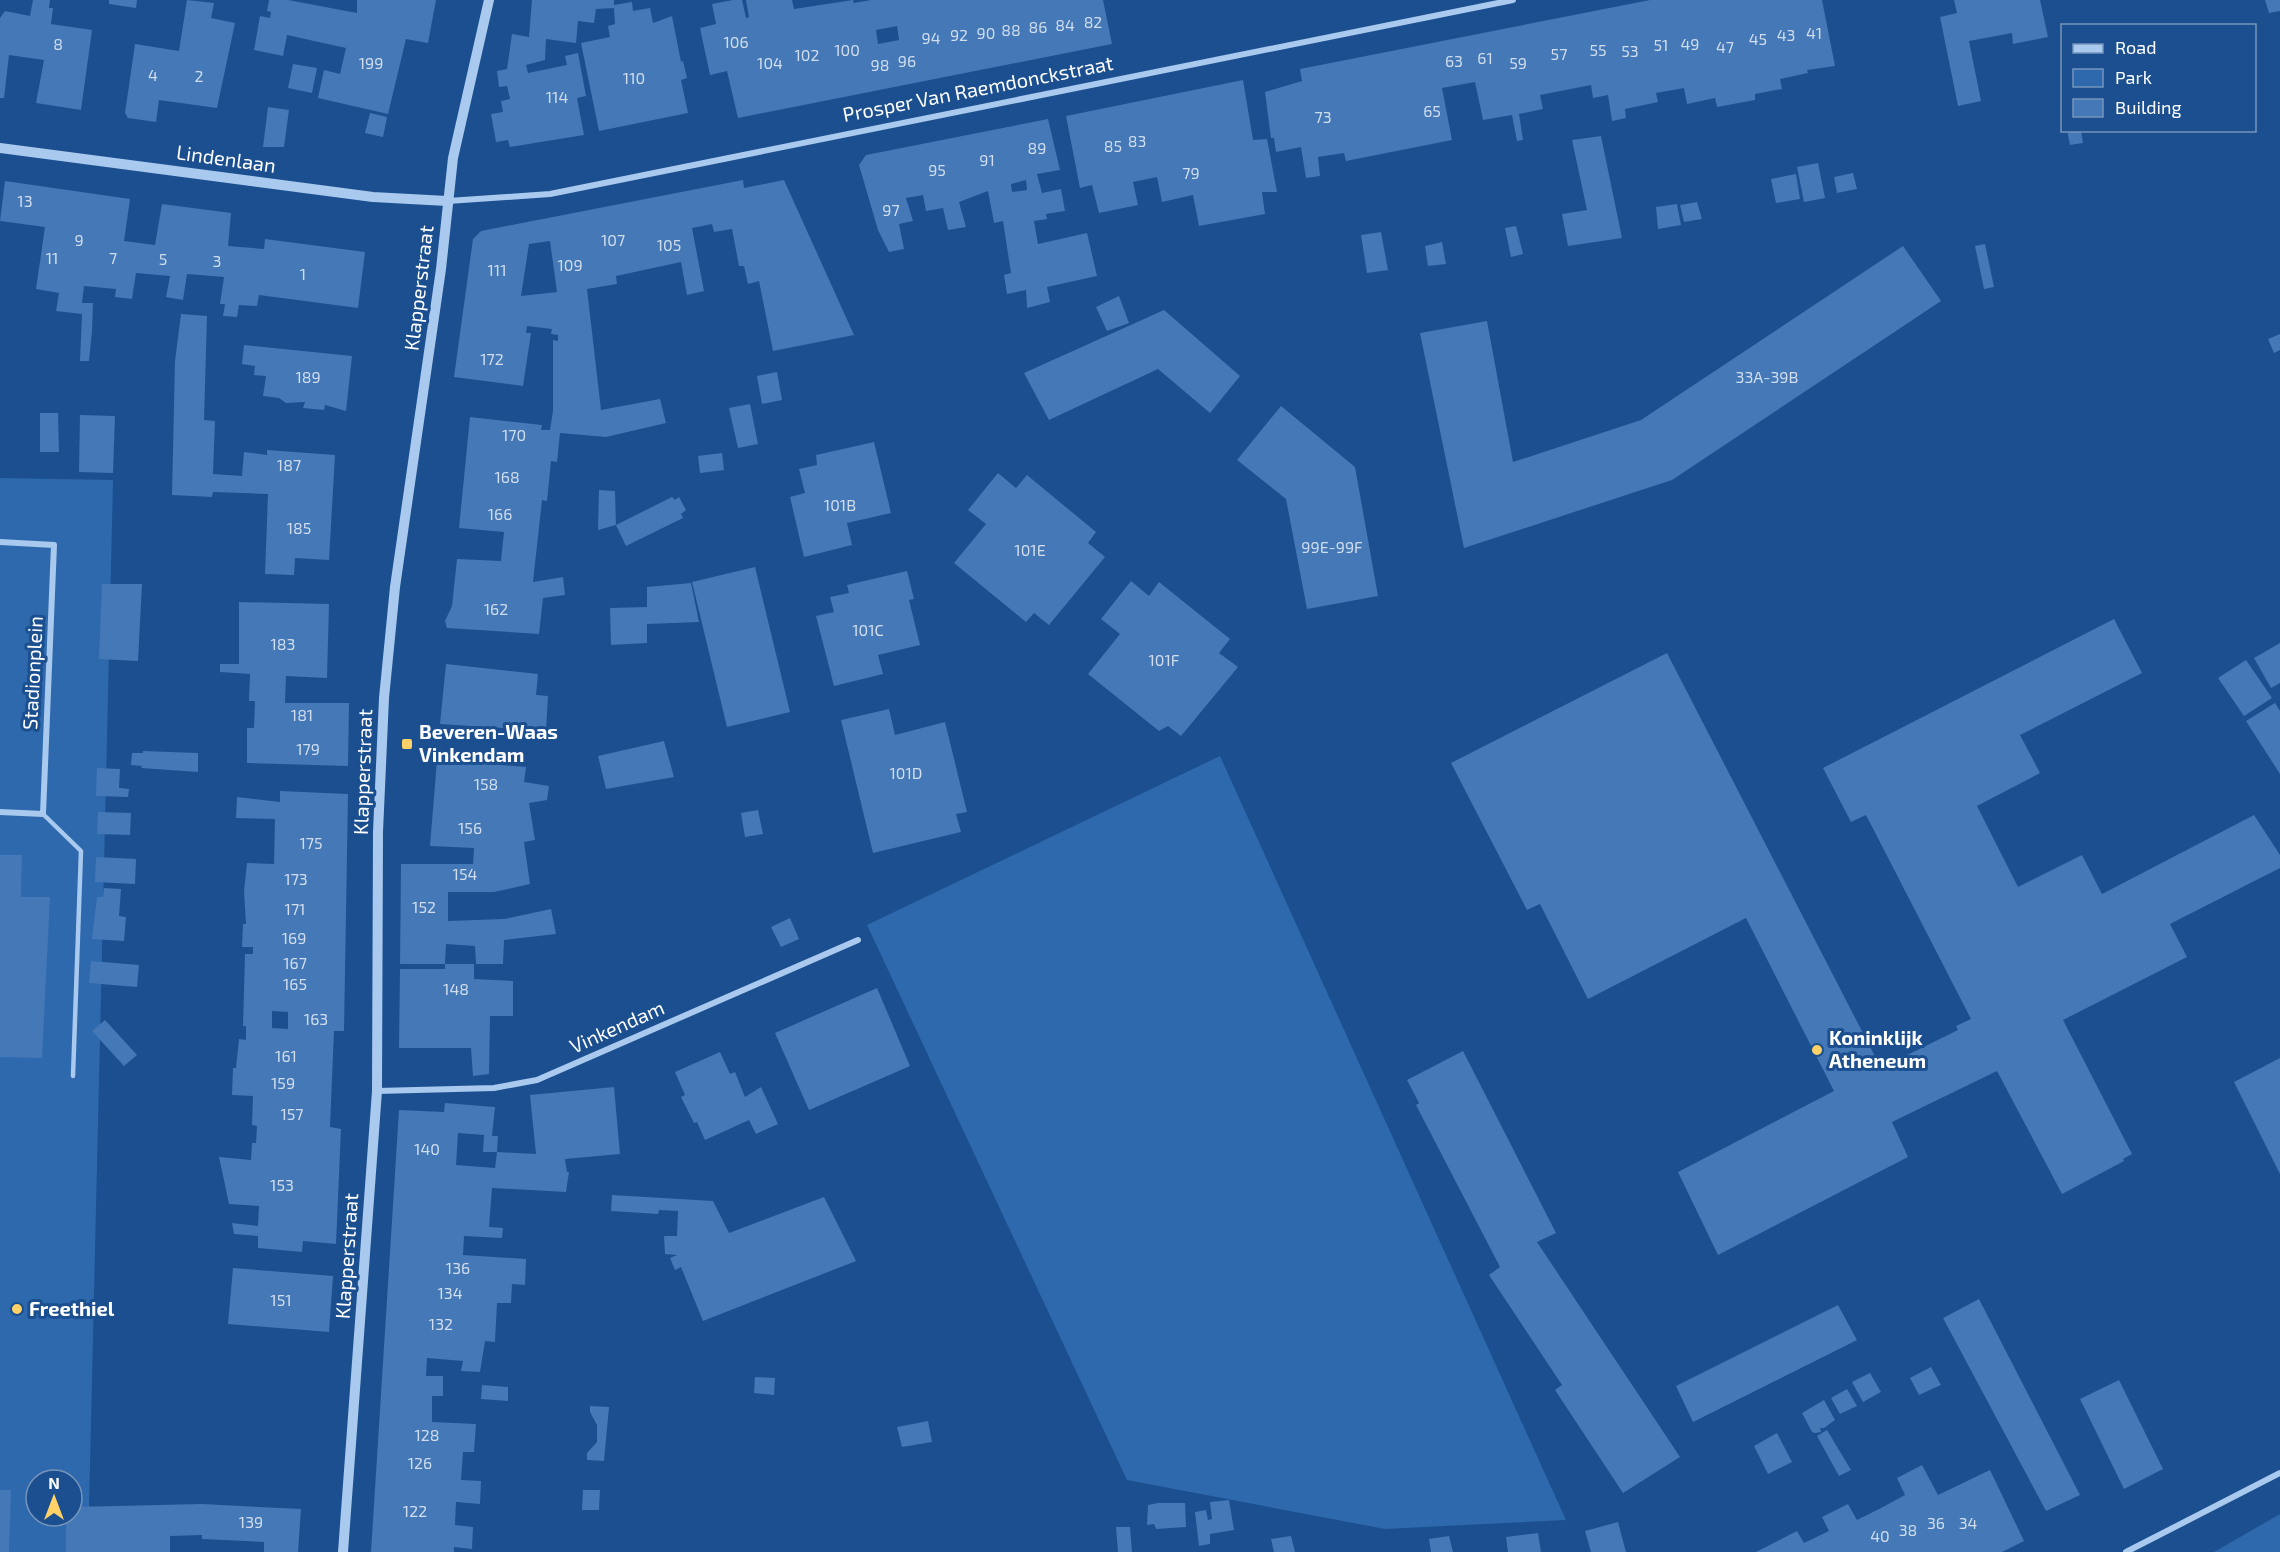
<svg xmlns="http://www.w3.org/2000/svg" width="2280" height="1552" viewBox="0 0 2280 1552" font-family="'Exo 2',sans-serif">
  <rect width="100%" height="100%" fill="#1b4f8f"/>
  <g fill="#2e69ad" fill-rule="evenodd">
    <path d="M0 478 113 480 88 1552H0ZM36 1480H72V1516H36Z"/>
    <polygon points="1220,756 1566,1520 1385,1529 1127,1480 867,925"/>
    <polygon points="2280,1514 2280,1552 2214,1552"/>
  </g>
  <g fill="#4478b7" fill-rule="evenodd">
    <polygon points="33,0 50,0 49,8 53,8 51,24 92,30 81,110 36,103 44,60 9,55 4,98 0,98 0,18 5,11 30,16"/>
    <polygon points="109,0 137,0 136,8 109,4"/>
    <polygon points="187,0 214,3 211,18 235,23 217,108 159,100 156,122 128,118 125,113 135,44 179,51"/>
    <polygon points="269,0 288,0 357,13 357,0 436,0 428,43 406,39 388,114 318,98 324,70 340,74 346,48 287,35 283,56 254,50 260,16 270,18 271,12 267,11"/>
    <polygon points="532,0 614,0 614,5 632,2 633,11 650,8 653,23 672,16 681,62 683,61 687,78 681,80 688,113 599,131 581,43 610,37 608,26 615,24 614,8 596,9 594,23 578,21 576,43 546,39 545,60 526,65 528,73 567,65 565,56 578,53 586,96 577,98 584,135 510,147 508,140 496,142 491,114 503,112 501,101 510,99 507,86 499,87 497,71 507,69 512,34 529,37"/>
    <path d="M733 0H742L746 18 749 17 746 0H792L794 9 853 0 854 3 871 0H1103L1112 44 738 118 727 71 710 75 700 28 716 24 712 4ZM897 26 899 40 878 44 876 30Z"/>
    <polygon points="1650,0 1822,0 1835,66 1807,70 1808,73 1780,79 1782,89 1755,94 1755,100 1717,107 1715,98 1687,104 1684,88 1656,93 1658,102 1625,109 1626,118 1612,121 1608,95 1593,98 1591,85 1540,95 1543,109 1519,114 1523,140 1517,141 1512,115 1483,120 1475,82 1442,88 1452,140 1346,161 1344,153 1318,157 1320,176 1306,178 1301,147 1276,152 1274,138 1271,138 1265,92 1302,81 1300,69"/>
    <polygon points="1954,0 2040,0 2048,37 2013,44 2012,33 1969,41 1981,101 1958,106 1940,17 1957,13"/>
    <polygon points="2265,0 2280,0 2280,11 2269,13"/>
    <polygon points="293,64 317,68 312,93 288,88"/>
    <polygon points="1243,80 1253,140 1267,139 1277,192 1262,192 1265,214 1199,226 1193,195 1162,202 1157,177 1133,182 1138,205 1099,213 1092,185 1080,188 1066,116"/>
    <polygon points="268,107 289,110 284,147 263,147"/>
    <polygon points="370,113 387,117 383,137 365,133"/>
    <path d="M1048 119 1060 170 1037 174 1042 193 1061 189 1065 211 1046 214 1047 219 1034 221 1038 244 1087 233 1097 276 1047 287 1050 302 1027 308 1026 290 1007 294 1004 275 1011 273 1003 221 994 223 988 191 959 202 966 227 948 230 943 208 926 211 923 195 906 198 913 221 899 224 904 249 889 252 878 230 859 165 866 155ZM1026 180 1027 190 1012 192 1011 184Z"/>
    <polygon points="2067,130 2081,130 2083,143 2070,145"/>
    <polygon points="1601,136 1622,238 1568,246 1562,214 1587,210 1572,140"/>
    <polygon points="1818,163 1825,198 1804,202 1797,167"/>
    <polygon points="1853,173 1857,189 1837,193 1834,177"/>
    <polygon points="1796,174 1800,199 1776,203 1771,179"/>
    <path d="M743 180 744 188 784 180 854 335 773 351 759 281 748 284 744 266H739L732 229 714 232 712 224 692 228 704 291 687 295 681 262 616 276 617 284 587 289 601 410 660 399 666 423 606 437 560 433 557 462 551 461 547 501 542 500 533 582 563 577 565 595 543 598 539 634 447 628 445 621 452 606 457 559 501 561 504 532 459 528 470 417 542 425 541 430H550L553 411V340L558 341V335L551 334 552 329 527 326 526 333H531L523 386 454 377 473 239 481 231ZM550 241 557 292 521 296 529 244Z"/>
    <polygon points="5,181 130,199 124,241 155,245 162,204 231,213 228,246 264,249 265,239 365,252 358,308 259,295 257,306 239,305 237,317 223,316 225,304 220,304 224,277 187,274 183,300 166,297 170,276 136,273 132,299 115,297 116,289 84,286 82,303 93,303 92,331 89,361 80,361 82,314 56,311 59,293 36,289 45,227 0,221"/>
    <polygon points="1697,202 1702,219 1684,222 1680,205"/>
    <polygon points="1677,204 1681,225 1658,229 1656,207"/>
    <polygon points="1516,226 1523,254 1511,257 1505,228"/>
    <polygon points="1381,232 1388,270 1367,273 1361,235"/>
    <polygon points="1442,242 1446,264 1428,266 1425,246"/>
    <polygon points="1985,244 1994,287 1984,289 1975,246"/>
    <polygon points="1903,246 1941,301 1672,480 1464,548 1420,333 1487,321 1513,462 1641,420"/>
    <polygon points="1119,296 1129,323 1107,331 1096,307"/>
    <polygon points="1164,310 1240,376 1210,413 1158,369 1049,420 1024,373"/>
    <polygon points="181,314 207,316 204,420 215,421 213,474 242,476 244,452 267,455 267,450 335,455 329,560 295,558 294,575 265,574 268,494 213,492 212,497 172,495 175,361"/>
    <polygon points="2280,334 2280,350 2274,353 2268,339"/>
    <polygon points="244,345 352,356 346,411 325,405 324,410 303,408 305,402 286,403 279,398 263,396 266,376 254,375 255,366 242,364"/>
    <polygon points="777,372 782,400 762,404 757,376"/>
    <polygon points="750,404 758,444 738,448 729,408"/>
    <polygon points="1281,406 1355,467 1378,596 1307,609 1286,499 1237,460"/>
    <polygon points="40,413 58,413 59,452 40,452"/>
    <polygon points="80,415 115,416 113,473 79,472"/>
    <polygon points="874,442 891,513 847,523 852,545 804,557 790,497 805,493 799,469 817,465 816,455"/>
    <polygon points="722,453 724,470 700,473 698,456"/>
    <polygon points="998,473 1016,488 1027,475 1096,532 1088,543 1105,557 1049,625 1034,613 1026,622 954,563 986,524 968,510"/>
    <polygon points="599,490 615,491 616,525 598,530"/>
    <polygon points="672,497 675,500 679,497 686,510 681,514 683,518 626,546 616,525"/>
    <polygon points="755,567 790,712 727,727 692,582"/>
    <polygon points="907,571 914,599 909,600 920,645 878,655 883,674 834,686 816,616 834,612 830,597 849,593 847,585"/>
    <polygon points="1131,581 1149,596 1159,582 1230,639 1219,653 1238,667 1181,736 1168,726 1159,731 1088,674 1120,634 1101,619"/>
    <polygon points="691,583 699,622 647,624 647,643 611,645 610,608 647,607 647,587"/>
    <polygon points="102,584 142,584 138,661 99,659"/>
    <polygon points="239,602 329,604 327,678 286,676 285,703 349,703 348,766 247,763 247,728 254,728 255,701 249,701 250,674 220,672 220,664 239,664"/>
    <polygon points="2114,619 2142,673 2020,735 2040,773 1977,806 2018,887 2082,855 2102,894 2254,815 2280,855 2280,868 2170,924 2187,957 2063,1020 2132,1154 2123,1159 2124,1161 2062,1194 1997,1071 1892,1122 1908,1157 1718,1255 1678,1172 1834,1091 1746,918 1588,999 1540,904 1527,910 1451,763 1667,653 1881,1068 1958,1030 1956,1026 1971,1019 1866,815 1851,822 1823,768"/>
    <polygon points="2280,643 2280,683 2271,688 2254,658"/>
    <polygon points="2246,660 2272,698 2244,716 2218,678"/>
    <polygon points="446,664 538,674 536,695 548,696 546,731 440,724"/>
    <polygon points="2275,703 2280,711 2280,774 2246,721"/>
    <polygon points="889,709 895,735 945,722 967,812 956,814 961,832 873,853 841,720"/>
    <polygon points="664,741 674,777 606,789 598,756"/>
    <polygon points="143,751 198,753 198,772 141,768 142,766 131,765 132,753 143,753"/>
    <polygon points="437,760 526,767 524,782 549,786 547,800 529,803 535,840 524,842 530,884 494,892 448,892 448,921 504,919 551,909 556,934 504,940 503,964 476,964 475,946 446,944 445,964 400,964 401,864 473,864 474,848 430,846"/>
    <polygon points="97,768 120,769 119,788 129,789 128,797 96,796"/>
    <path d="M280 791 348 794 344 1031H334L330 1127 341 1129 336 1244 303 1241 302 1252 258 1248V1236L234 1234 232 1223 258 1226 259 1206 229 1204 219 1157 251 1160 252 1143H256L257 1126 252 1125 253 1096 232 1095 233 1068H236L239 1039 246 1040V1026H243L245 954H253V947H242L243 924H246L244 891 247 863 274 864 275 819 236 818 237 797 280 802ZM272 1011 288 1012V1029L272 1028Z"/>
    <polygon points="758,810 763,834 745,837 741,813"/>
    <polygon points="98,812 131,813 130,835 97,834"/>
    <polygon points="0,855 22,855 21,897 50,897 42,1058 0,1057"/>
    <polygon points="96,857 136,859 135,884 95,882"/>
    <polygon points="104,888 121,889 119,916 126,917 124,941 92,939 97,897 103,897"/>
    <polygon points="790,918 799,939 781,947 771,927"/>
    <polygon points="91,961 139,965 137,987 89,983"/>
    <polygon points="445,964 474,964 474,979 513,981 513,1016 490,1016 489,1074 473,1076 471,1048 399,1048 400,969 445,969"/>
    <polygon points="877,988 910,1066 809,1110 775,1033"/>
    <polygon points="105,1020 137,1055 124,1066 92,1031"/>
    <polygon points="1463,1051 1556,1233 1537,1242 1680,1457 1623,1493 1555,1390 1562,1385 1489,1275 1500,1267 1416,1105 1419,1103 1407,1080"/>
    <polygon points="720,1052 730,1074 735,1072 745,1097 761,1087 778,1124 756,1134 749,1120 705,1140 697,1122 694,1123 681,1097 685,1095 675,1072"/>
    <polygon points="2280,1058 2280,1174 2234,1082"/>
    <polygon points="614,1087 620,1154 565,1159 567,1172 569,1172 566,1192 492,1188 489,1227 503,1228 502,1238 464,1236 463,1255 526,1259 525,1285 512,1284 511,1303 497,1303 495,1342 485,1341 480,1372 461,1371 463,1361 427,1358 426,1376 443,1376 443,1396 432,1396 432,1422 476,1424 474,1452 463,1452 461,1480 481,1481 480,1504 456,1502 455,1525 473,1527 472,1549 454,1547 454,1552 371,1552 399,1110 444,1112 445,1103 495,1107 492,1136 498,1136 497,1152 483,1152 484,1135 458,1133 456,1165 495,1168 497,1152 536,1154 530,1095"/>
    <polygon points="612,1195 713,1201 729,1233 824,1197 856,1261 703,1321 681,1267 675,1270 670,1258 677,1255 665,1254 664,1236 677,1236 678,1211 659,1210 658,1214 611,1211"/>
    <polygon points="233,1268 333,1276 329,1332 228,1324"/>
    <polygon points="1979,1299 2080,1495 2046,1511 1943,1318"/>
    <polygon points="1838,1305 1857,1340 1693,1422 1676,1386"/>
    <polygon points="1931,1367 1941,1385 1919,1395 1910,1378"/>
    <polygon points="1870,1373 1881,1392 1863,1402 1852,1382"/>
    <polygon points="755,1377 775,1378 774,1395 754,1393"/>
    <polygon points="2119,1380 2163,1469 2124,1489 2080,1399"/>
    <polygon points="482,1385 508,1387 508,1401 481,1399"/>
    <polygon points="1847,1389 1857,1406 1840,1414 1831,1398"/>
    <polygon points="1824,1400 1835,1420 1824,1428 1820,1428 1821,1432 1815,1433 1812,1432 1802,1413"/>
    <polygon points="590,1406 609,1407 604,1461 587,1460 587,1453 597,1442 597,1425 590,1412"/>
    <polygon points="928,1421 932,1442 902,1447 897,1427"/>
    <polygon points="1827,1430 1851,1470 1839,1476 1817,1436"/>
    <polygon points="1777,1433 1792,1462 1768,1474 1754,1446"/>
    <polygon points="1922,1465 1938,1495 1990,1470 2024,1541 2002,1552 1756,1552 1797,1531 1804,1543 1829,1531 1822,1517 1848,1504 1857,1520 1881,1508 1905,1495 1897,1478"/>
    <polygon points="0,1490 11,1490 9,1552 0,1552"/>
    <polygon points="583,1490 600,1490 599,1510 582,1510"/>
    <polygon points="1229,1500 1234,1530 1210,1534 1210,1544 1199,1546 1195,1512 1206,1510 1208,1520 1212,1519 1210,1502"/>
    <polygon points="1158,1503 1185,1503 1186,1527 1156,1529 1154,1524 1147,1525 1148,1505"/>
    <polygon points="202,1504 301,1509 298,1552 264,1552 264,1542 202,1539 202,1535 170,1536 170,1552 66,1552 66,1516 72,1516 72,1507"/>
    <polygon points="1618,1522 1626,1552 1591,1552 1585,1531"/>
    <polygon points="1116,1527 1130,1527 1132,1552 1118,1552"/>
    <polygon points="1538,1533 1541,1552 1508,1552 1506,1537"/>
    <polygon points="1291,1536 1295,1552 1274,1552 1271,1539"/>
    <polygon points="1449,1536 1453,1552 1431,1552 1429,1539"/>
  </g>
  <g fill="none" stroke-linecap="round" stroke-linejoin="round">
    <polyline stroke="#a9c9ee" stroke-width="4.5" points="43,814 81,851 73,1076"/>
    <g stroke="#a9c9ee" stroke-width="6">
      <polyline points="448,201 550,194 1513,0"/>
      <polyline points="0,542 54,545 43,814 0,812"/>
      <polyline points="377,1091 494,1088 537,1080 858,940"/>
      <polyline points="2126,1552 2280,1473"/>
    </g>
    <g stroke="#a9c9ee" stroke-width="10">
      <polyline points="0,148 373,197 447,201"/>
      <polyline points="343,1552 377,1091 378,832 384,698 395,587 441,269 453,158 489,0"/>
    </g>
  </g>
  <g fill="#ffd166" stroke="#1b4f8f" stroke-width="2">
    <rect x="401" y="738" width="12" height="12" rx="3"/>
    <circle cx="1817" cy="1050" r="6"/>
    <circle cx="17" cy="1309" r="6"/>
  </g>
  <g text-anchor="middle" stroke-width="6" stroke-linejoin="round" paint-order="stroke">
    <g font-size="16" fill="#d0dded">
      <text x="1093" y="28">82</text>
      <text x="1065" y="31">84</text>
      <text x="1038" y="33">86</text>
      <text x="1011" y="36">88</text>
      <text x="986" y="39">90</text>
      <text x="1814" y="39">41</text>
      <text x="959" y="41">92</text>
      <text x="1786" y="41">43</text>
      <text x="931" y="44">94</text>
      <text x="1758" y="45">45</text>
      <text x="736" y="48">106</text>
      <text x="58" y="50">8</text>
      <text x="1690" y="50">49</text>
      <text x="1661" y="51">51</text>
      <text x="1725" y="53">47</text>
      <text x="847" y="56">100</text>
      <text x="1598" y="56">55</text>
      <text x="1630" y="57">53</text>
      <text x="1559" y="60">57</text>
      <text x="807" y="61">102</text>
      <text x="1485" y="64">61</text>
      <text x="907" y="67">96</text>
      <text x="1454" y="67">63</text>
      <text x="371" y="69">199</text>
      <text x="770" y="69">104</text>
      <text x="1518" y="69">59</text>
      <text x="880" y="71">98</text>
      <text x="153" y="81">4</text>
      <text x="199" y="82">2</text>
      <text x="634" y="84">110</text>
      <text x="557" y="103">114</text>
      <text x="1432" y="117">65</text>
      <text x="1323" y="123">73</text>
      <text x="1137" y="147">83</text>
      <text x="1113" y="152">85</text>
      <text x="1037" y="154">89</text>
      <text x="987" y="166">91</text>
      <text x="937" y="176">95</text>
      <text x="1191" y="179">79</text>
      <text x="25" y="207">13</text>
      <text x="891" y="216">97</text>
      <text x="79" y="246">9</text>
      <text x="613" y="246">107</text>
      <text x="669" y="251">105</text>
      <text x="52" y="264">11</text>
      <text x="113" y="264">7</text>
      <text x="163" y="265">5</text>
      <text x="217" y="267">3</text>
      <text x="570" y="271">109</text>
      <text x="497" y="276">111</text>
      <text x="303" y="280">1</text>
      <text x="492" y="365">172</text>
      <text x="308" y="383">189</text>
      <text x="1767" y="383">33A-39B</text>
      <text x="514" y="441">170</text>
      <text x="289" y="471">187</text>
      <text x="507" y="483">168</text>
      <text x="840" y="511">101B</text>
      <text x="500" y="520">166</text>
      <text x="299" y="534">185</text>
      <text x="1332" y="553">99E-99F</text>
      <text x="1030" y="556">101E</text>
      <text x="496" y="615">162</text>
      <text x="868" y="636">101C</text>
      <text x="283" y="650">183</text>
      <text x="1164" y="666">101F</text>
      <text x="302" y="721">181</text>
      <text x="308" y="755">179</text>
      <text x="906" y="779">101D</text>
      <text x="486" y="790">158</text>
      <text x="470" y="834">156</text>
      <text x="311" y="849">175</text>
      <text x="465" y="880">154</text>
      <text x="296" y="885">173</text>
      <text x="424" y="913">152</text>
      <text x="295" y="915">171</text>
      <text x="294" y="944">169</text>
      <text x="295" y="969">167</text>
      <text x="295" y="990">165</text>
      <text x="456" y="995">148</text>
      <text x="316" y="1025">163</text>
      <text x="286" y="1062">161</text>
      <text x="283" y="1089">159</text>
      <text x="292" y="1120">157</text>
      <text x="427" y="1155">140</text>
      <text x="282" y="1191">153</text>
      <text x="458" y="1274">136</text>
      <text x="450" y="1299">134</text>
      <text x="281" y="1306">151</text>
      <text x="441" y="1330">132</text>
      <text x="427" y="1441">128</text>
      <text x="420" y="1469">126</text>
      <text x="415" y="1517">122</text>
      <text x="251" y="1528">139</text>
      <text x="1936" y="1529">36</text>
      <text x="1968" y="1529">34</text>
      <text x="1908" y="1536">38</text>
      <text x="1880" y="1542">40</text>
    </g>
    <g font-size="20" fill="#fff" stroke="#1b4f8f">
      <text transform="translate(978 89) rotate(-11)" y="7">Prosper Van Raemdonckstraat</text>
      <text transform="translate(226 159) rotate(8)" y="7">Lindenlaan</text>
      <text transform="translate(419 288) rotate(-83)" y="7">Klapperstraat</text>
      <text transform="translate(33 673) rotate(-87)" y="7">Stadionplein</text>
      <text transform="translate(363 772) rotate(-88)" y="7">Klapperstraat</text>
      <text transform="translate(617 1027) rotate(-24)" y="7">Vinkendam</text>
      <text transform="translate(347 1256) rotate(-86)" y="7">Klapperstraat</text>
    </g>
    <g font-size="20" font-weight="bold" fill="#fff" stroke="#1b4f8f" text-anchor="start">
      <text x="419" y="739">Beveren-Waas<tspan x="419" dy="23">Vinkendam</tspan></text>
      <text x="1829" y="1045">Koninklijk<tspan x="1829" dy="23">Atheneum</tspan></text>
      <text x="29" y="1316">Freethiel</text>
    </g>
  </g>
  <rect x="2061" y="24" width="195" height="108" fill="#1b4f8f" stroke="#7695bc" stroke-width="1.5"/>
  <rect x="2073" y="44" width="30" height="9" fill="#a9c9ee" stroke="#7695bc" stroke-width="1.5"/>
  <text x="2115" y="54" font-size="18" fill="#ffffff">Road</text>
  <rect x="2073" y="69" width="30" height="18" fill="#2e69ad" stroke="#7695bc" stroke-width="1.5"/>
  <text x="2115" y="84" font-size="18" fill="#ffffff">Park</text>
  <rect x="2073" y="99" width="30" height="18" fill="#4478b7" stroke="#7695bc" stroke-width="1.5"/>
  <text x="2115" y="114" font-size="18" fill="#ffffff">Building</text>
  <g transform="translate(54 1498)"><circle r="28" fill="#1b4f8f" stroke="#7695bc" stroke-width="1.5"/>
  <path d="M0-4.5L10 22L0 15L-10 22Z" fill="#ffd166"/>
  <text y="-9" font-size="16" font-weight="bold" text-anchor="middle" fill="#ffffff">N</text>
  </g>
</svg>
